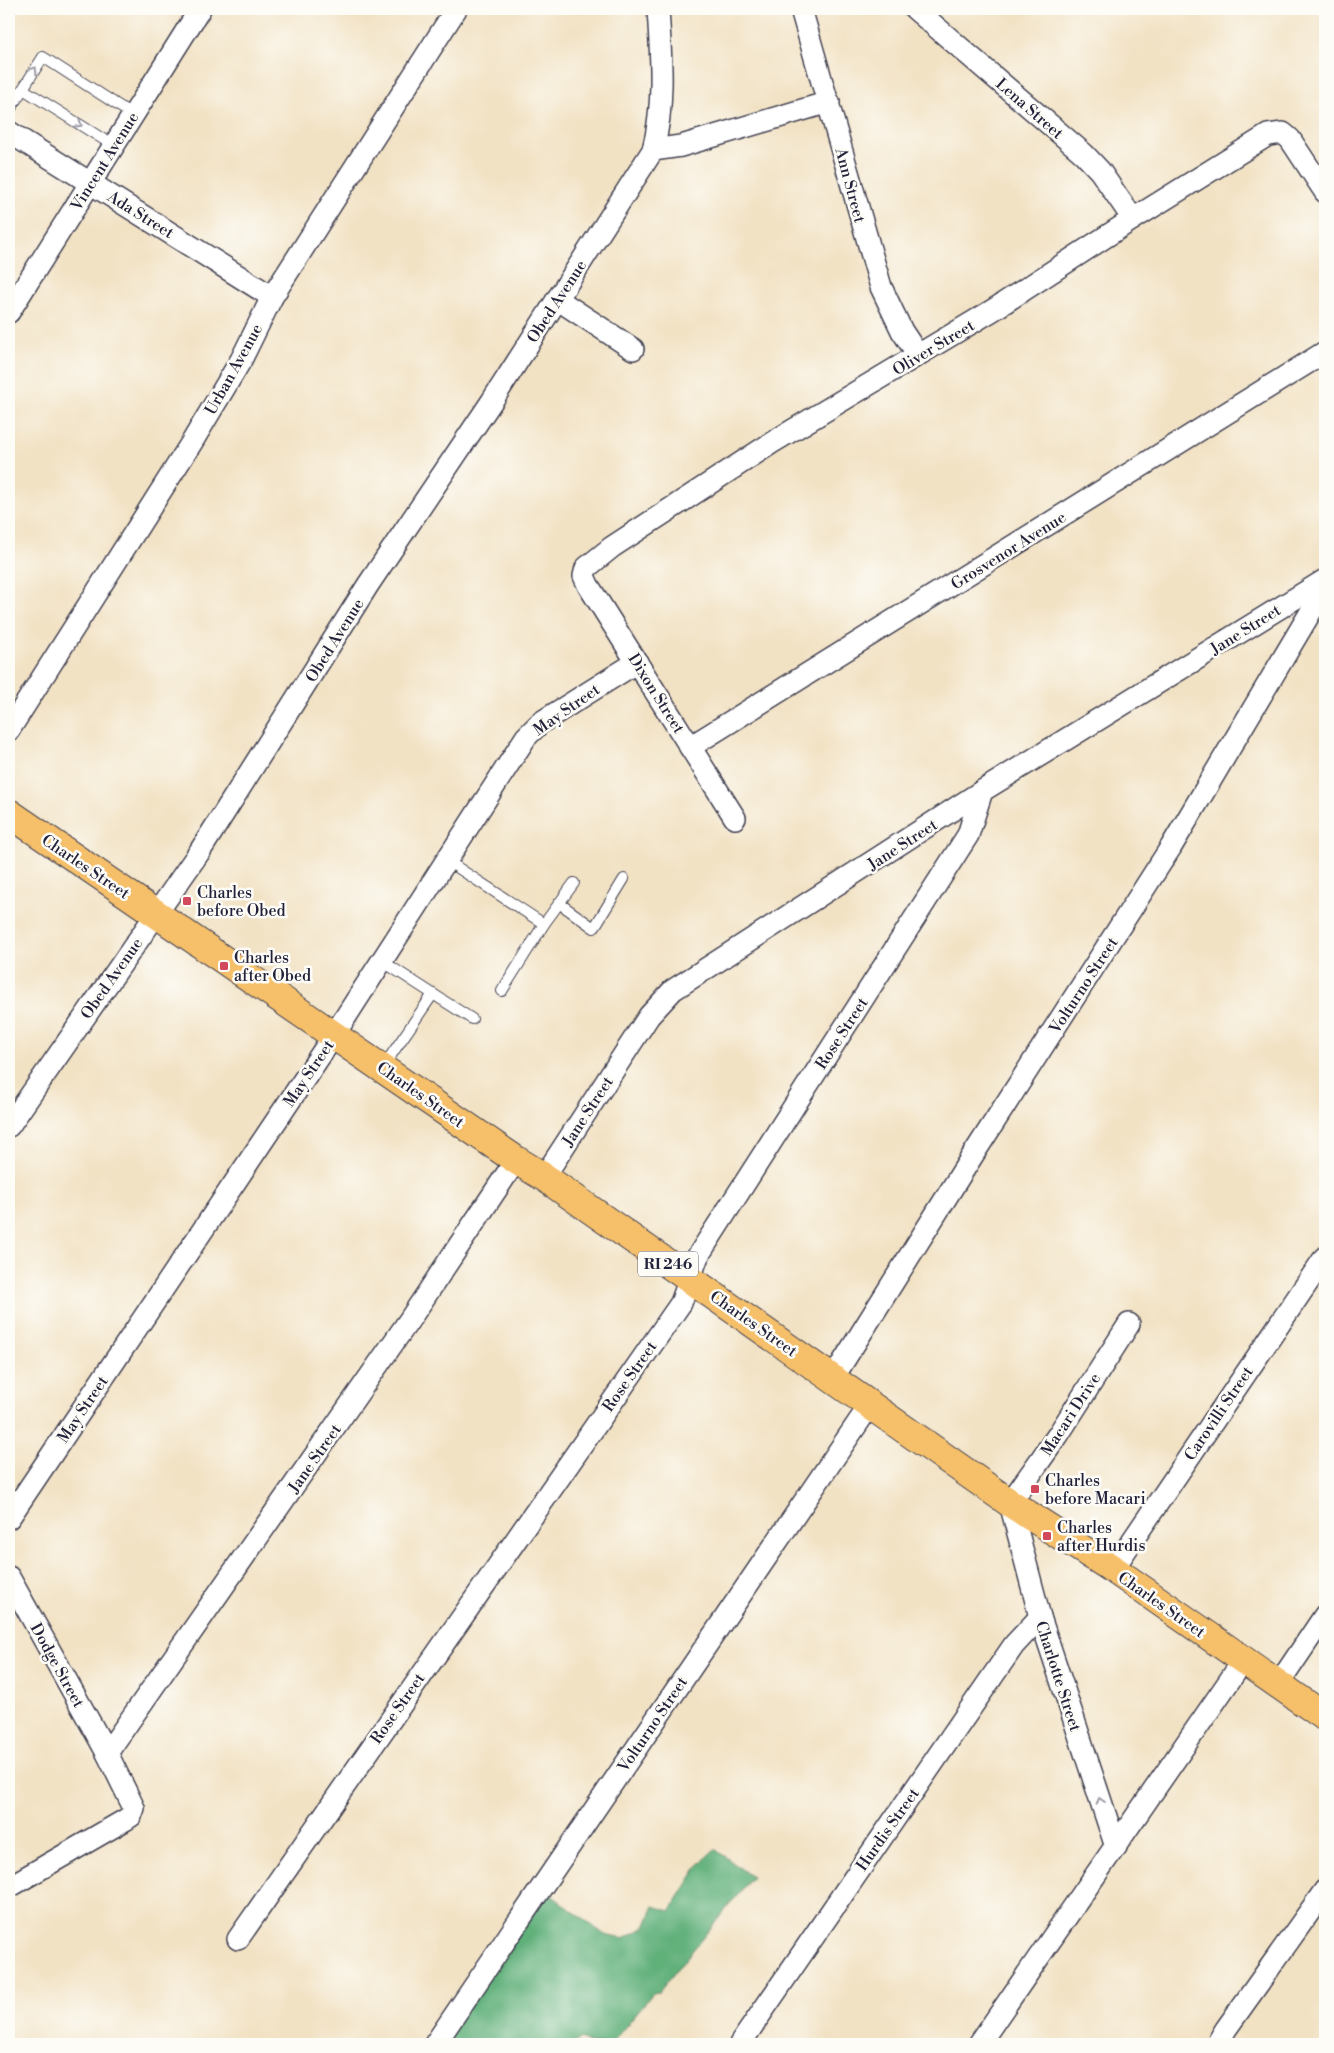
<svg xmlns="http://www.w3.org/2000/svg" width="1334" height="2053" viewBox="0 0 1334 2053" font-family="'Libre Bodoni',serif">
  <rect width="100%" height="100%" fill="#fdfcf7"/>
  <filter id="ink" filterUnits="userSpaceOnUse"><feTurbulence type="fractalNoise" baseFrequency=".02" numOctaves="2"/><feDisplacementMap in="SourceGraphic" scale="10" xChannelSelector="R" yChannelSelector="G"/><feConvolveMatrix kernelMatrix="1 2 1 2 8 2 1 2 1" color-interpolation-filters="sRGB"/></filter>
  <filter id="wash" filterUnits="userSpaceOnUse"><feTurbulence type="fractalNoise" baseFrequency=".0096" numOctaves="4" result="noise"/><feDisplacementMap in="SourceGraphic" scale="20" xChannelSelector="R" yChannelSelector="G"/><feGaussianBlur stdDeviation="1.12" result="paint"/><feColorMatrix in="noise" values="0 0 0 0 0 0 0 0 0 0 0 0 0 0 0 0 0 1.4 0 .05"/><feComposite in="paint" operator="in"/></filter>
  <g filter="url(#wash)">
    <rect width="100%" height="100%" fill="#f2e2c4"/>
    <polygon fill="#61b07a" stroke="#42695a" points="715,1849 752,1877 659,1992 653,1993 611,2044 588,2044 581,2039 572,2044 440,2044 545,1892 550,1894 605,1935 623,1939 644,1928 654,1906 670,1911 701,1862"/>
  </g>
  <g filter="url(#ink)">
    <g fill="none" stroke-linecap="round" stroke-linejoin="round">
      <g stroke="#413f50" stroke-width="12">
        <g id="lane">
          <polyline points="23,89 114,146"/>
          <polyline points="9,111 43,57 133,115"/>
          <polyline points="446,860 544,924 502,991"/>
          <polyline points="559,903 594,928 624,879"/>
          <polyline points="544,924 574,883"/>
          <polyline points="382,961 433,994 383,1067"/>
          <polyline points="433,994 472,1019"/>
        </g>
      </g>
      <g stroke="#413f50" stroke-width="24">
        <g id="street">
          <polyline points="801,9 881,287 902,331 918,355"/>
          <polyline points="915,9 1084,154 1100,171 1133,219"/>
          <polyline points="9,132 272,297"/>
          <polyline points="653,150 681,146 829,102"/>
          <polyline points="557,299 633,349"/>
          <polyline points="9,312 200,9"/>
          <polyline points="9,730 192,442 241,360 272,297 456,9"/>
          <polyline points="690,747 1325,352"/>
          <polyline points="735,818 588,585 584,576 586,568 612,547 773,442 993,310 1133,219 1268,135 1283,133 1290,139 1325,192"/>
          <path d="M9 1126 200 851 368 585 492 401 653 150C665 103 661 57 658 9"/>
          <polyline points="544,1177 649,1016 673,990 982,791 1325,580"/>
          <polyline points="833,1378 971,1158 1171,847 1325,588"/>
          <polyline points="9,1518 334,1035 526,737 540,723 637,662"/>
          <polyline points="1113,1569 1325,1257"/>
          <polyline points="9,1577 107,1753 134,1808 131,1816 125,1820 9,1887"/>
          <polyline points="1278,1685 1325,1615"/>
          <polyline points="107,1753 410,1319 516,1160"/>
          <polyline points="1116,1847 1040,1617 1010,1503 1058,1435 1129,1324"/>
          <polyline points="238,1939 681,1303 698,1256 968,835 982,791"/>
          <polyline points="435,2044 870,1405"/>
          <polyline points="740,2044 1014,1645 1040,1617"/>
          <polyline points="979,2044 1243,1661"/>
          <polyline points="1217,2044 1226,2029 1325,1890"/>
        </g>
      </g>
      <g stroke="#413f50" stroke-width="30">
        <polyline id="primary" points="9,813 516,1160 544,1177 1010,1503 1113,1569 1325,1717"/>
      </g>
      <use href="#lane" stroke="#fff" stroke-width="10"/>
      <use href="#street" stroke="#fff" stroke-width="21"/>
      <use href="#primary" stroke="#f6c06b" stroke-width="28"/>
    </g>
    <defs><path id="oneway-chevron" d="M-2-3.5L2.5 0L-2 3.5" fill="none" stroke-width="1.6" stroke-linecap="round" stroke-linejoin="round" transform="scale(1.25)"/></defs>
    <g stroke="#9c9ca7">
      <use href="#oneway-chevron" transform="translate(34 70) rotate(-58)"/>
      <use href="#oneway-chevron" transform="translate(79 124) rotate(32)"/>
      <use href="#oneway-chevron" transform="translate(1100 1801) rotate(-108)"/>
    </g>
  </g>
  <g fill="#d1495b" stroke="#fdfcf7" stroke-width="2">
    <rect x="182" y="896" width="10" height="10" rx="2.5"/>
    <rect x="219" y="961" width="10" height="10" rx="2.5"/>
    <rect x="1030" y="1484" width="10" height="10" rx="2.5"/>
    <rect x="1042" y="1531" width="10" height="10" rx="2.5"/>
  </g>
  <g text-anchor="middle" stroke-width="5" stroke-linejoin="round" paint-order="stroke">
    <rect fill="#fdfcf7" stroke="#646373" stroke-width="1" x="638" y="1251.5" width="60" height="25" rx="4"/>
    <g font-size="15" font-weight="bold" fill="#22223b">
      <text x="668" y="1269">RI 246</text>
    </g>
    <g font-size="16" fill="#22223b" stroke="#fdfcf7">
      <text transform="translate(1030 108) rotate(41)" y="6">Lena Street</text>
      <text transform="translate(104 161) rotate(-58)" y="6">Vincent Avenue</text>
      <text transform="translate(851 185) rotate(75)" y="6">Ann Street</text>
      <text transform="translate(141 214) rotate(32)" y="6">Ada Street</text>
      <text transform="translate(556 301) rotate(-57)" y="6">Obed Avenue</text>
      <text transform="translate(933 347) rotate(-31)" y="6">Oliver Street</text>
      <text transform="translate(233 369) rotate(-61)" y="6">Urban Avenue</text>
      <text transform="translate(1008 550) rotate(-32)" y="6">Grosvenor Avenue</text>
      <text transform="translate(1245 629) rotate(-32)" y="6">Jane Street</text>
      <text transform="translate(334 640) rotate(-58)" y="6">Obed Avenue</text>
      <text transform="translate(657 693) rotate(58)" y="6">Dixon Street</text>
      <text transform="translate(566 709) rotate(-35)" y="6">May Street</text>
      <text transform="translate(902 844) rotate(-33)" y="6">Jane Street</text>
      <text transform="translate(86 866) rotate(34)" y="6">Charles Street</text>
      <text transform="translate(111 978) rotate(-55)" y="6">Obed Avenue</text>
      <text transform="translate(1083 985) rotate(-57)" y="6">Volturno Street</text>
      <text transform="translate(841 1033) rotate(-57)" y="6">Rose Street</text>
      <text transform="translate(308 1073) rotate(-56)" y="6">May Street</text>
      <text transform="translate(421 1094) rotate(35)" y="6">Charles Street</text>
      <text transform="translate(587 1111) rotate(-57)" y="6">Jane Street</text>
      <text transform="translate(754 1323) rotate(35)" y="6">Charles Street</text>
      <text transform="translate(629 1376) rotate(-55)" y="6">Rose Street</text>
      <text transform="translate(82 1409) rotate(-56)" y="6">May Street</text>
      <text transform="translate(1218 1413) rotate(-56)" y="6">Carovilli Street</text>
      <text transform="translate(1070 1414) rotate(-57)" y="6">Macari Drive</text>
      <text transform="translate(314 1458) rotate(-55)" y="6">Jane Street</text>
      <text transform="translate(1162 1604) rotate(35)" y="6">Charles Street</text>
      <text transform="translate(58 1665) rotate(61)" y="6">Dodge Street</text>
      <text transform="translate(1059 1676) rotate(72)" y="6">Charlotte Street</text>
      <text transform="translate(397 1708) rotate(-55)" y="6">Rose Street</text>
      <text transform="translate(652 1724) rotate(-56)" y="6">Volturno Street</text>
      <text transform="translate(887 1829) rotate(-55)" y="6">Hurdis Street</text>
    </g>
    <g font-size="16" fill="#22223b" stroke="#fdfcf7" text-anchor="start">
      <text x="197" y="898">Charles<tspan x="197" dy="18">before Obed</tspan></text>
      <text x="234" y="963">Charles<tspan x="234" dy="18">after Obed</tspan></text>
      <text x="1045" y="1486">Charles<tspan x="1045" dy="18">before Macari</tspan></text>
      <text x="1057" y="1533">Charles<tspan x="1057" dy="18">after Hurdis</tspan></text>
    </g>
  </g>
  <rect width="1334" height="2053" fill="none" stroke="#fdfcf7" stroke-width="30"/>
</svg>
